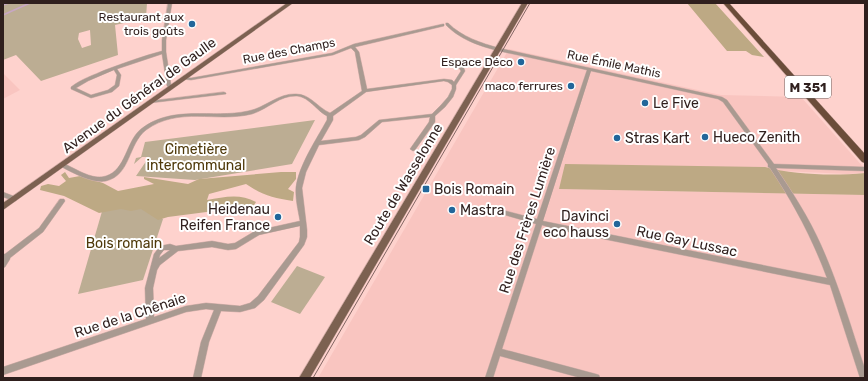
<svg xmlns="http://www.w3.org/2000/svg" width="868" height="381" viewBox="0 0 868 381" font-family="Rubik,sans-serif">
  <rect width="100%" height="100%" fill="#fed2cd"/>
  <g fill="#f9c5c0">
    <polygon points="509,49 721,95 801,97 865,169 865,173 848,174 782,171 765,167 559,189 865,195 865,378 318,378"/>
    <polygon points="3,73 20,90 3,99"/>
  </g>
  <g fill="#bcad93" fill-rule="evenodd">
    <path d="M3 3H147L146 18 115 25 118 55 41 81 16 55 3 60ZM90 30 91 45 82 48 78 39 79 33Z"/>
    <polygon points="315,120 292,164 195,180 136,176 149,157 142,157 134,164 136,158 141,157 145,142"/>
    <polygon points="135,202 163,219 143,280 78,294 103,208"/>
    <polygon points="297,266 325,277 300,314 271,302"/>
  </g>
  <g fill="#bda984">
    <polygon points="687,3 715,3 764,57 752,55 746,51 727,51"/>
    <path d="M565 164 765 167C795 175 834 176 865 173V195L559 189Z"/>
    <path d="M65 172 69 178 80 176 103 183 118 191 154 184 144 179V177L188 184 199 179 281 172H296V179L288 189 294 192 293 201C273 198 262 195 246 184L209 194 207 200C224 197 240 193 256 202L254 205 245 207 168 217 158 220 141 209 131 211 121 209 99 213 64 196 40 190 41 186 48 184 59 186 66 181 61 175Z"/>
  </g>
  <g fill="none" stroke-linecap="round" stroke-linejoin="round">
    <g stroke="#c8a7c4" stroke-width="1.5">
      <polyline points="3,5 9,3"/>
      <polyline points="3,15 30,3"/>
    </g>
    <g stroke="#d9b2ad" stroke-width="1">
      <g id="minor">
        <path d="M168 3H172L166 40V52L171 85 173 87V88H169L167 86 162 54 117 69 121 75 119 86 112 92 91 98 71 89V87C81 79 94 75 105 70 124 63 143 56 162 51V40ZM114 70 117 75 115 85 108 90 91 95 76 88 88 81Z"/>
        <path d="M446 23H448C462 37 481 43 499 48L722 97 727 100 774 164 865 167V171L776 168C793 193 809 218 821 245 839 285 851 327 865 369V378H860L830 285 554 229 542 225 502 349 596 374 599 375 600 378H581L500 356 493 378H485L536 224 491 211H489L488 209 489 207H491L537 219 587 70C567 66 547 61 527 57 499 51 466 46 446 25ZM591 71 718 99 723 102 768 164V167L770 168C794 204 812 238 827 278L543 221Z"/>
        <path d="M443 24H444V26L355 47 359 52 367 89 444 79 452 80 454 82 461 71 459 68 455 67V65L463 66 465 71 456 85V89L453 97 445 107 435 116V122L415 150 413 151 410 149 429 122 430 117 382 122 365 137 359 140 319 145 306 172 302 188 307 230V237L304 245 264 300 255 308 240 312 221 311 209 342 201 378H193L201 342 214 310 206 309 186 312 3 375V367L146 319 145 288 154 254 160 246 170 244 176 246 212 241 228 244 235 243 255 231 300 221C298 210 295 198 296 187 299 165 316 140 327 120V116C317 111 309 97 297 96 280 95 268 109 252 114 216 123 179 106 146 130 128 144 131 175 106 181 93 184 71 172 60 166L59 165 60 164C64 163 67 165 71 167 81 172 95 180 106 176 126 170 126 141 141 129 173 104 212 119 248 111 265 108 278 93 296 94 310 94 317 107 330 113L362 91 355 52 351 48 333 55 191 80 182 79V78L184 77 191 78 332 53 354 44ZM444 81 448 82 452 85V89L448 97 441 105 432 114 379 120 361 135 356 137 321 141 333 120V116L366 92ZM300 226V237L299 242 258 296 250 303 240 306 206 303 186 306 154 317 153 288 157 270 160 265 178 251 212 247 228 250 236 249 259 235ZM164 250H170L159 258 160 255Z"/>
        <polygon points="224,92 226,93 226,94 150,103 148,102 150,101"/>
        <polygon points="3,192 16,197 17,199 16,201 14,201 3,197"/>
        <polygon points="60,199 64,199 65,201 43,232 10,258 10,259 5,267 3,268 3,254 5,254 39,228"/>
      </g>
    </g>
    <g stroke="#d9b2ad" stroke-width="1">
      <g id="major">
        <polygon points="287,3 293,3 3,210 3,203"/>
        <polygon points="522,3 528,3 310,378 299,378"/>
      </g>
    </g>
    <g stroke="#d9b2ad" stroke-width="1">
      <polygon id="highway" points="723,3 729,3 865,154 865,163 862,162"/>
    </g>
    <use href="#minor" fill="#a99a91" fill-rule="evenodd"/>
    <use href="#major" fill="#7c6151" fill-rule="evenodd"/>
    <use href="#highway" fill="#6b4d3a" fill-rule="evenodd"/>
    <polyline stroke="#816562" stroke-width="1" points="313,378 530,3"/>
  </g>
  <g fill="#21669a" stroke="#fff" stroke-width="1.5">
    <circle cx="192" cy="24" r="4"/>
    <circle cx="521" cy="62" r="4"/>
    <circle cx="571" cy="86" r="4"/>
    <circle cx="645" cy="103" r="4"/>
    <circle cx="705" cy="137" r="4"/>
    <circle cx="617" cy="138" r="4"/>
    <rect x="422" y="185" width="8" height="8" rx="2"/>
    <circle cx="452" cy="210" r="4"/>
    <circle cx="278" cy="217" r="4"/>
    <circle cx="617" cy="224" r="4"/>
  </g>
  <g text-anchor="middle" stroke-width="4" stroke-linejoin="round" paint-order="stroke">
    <g font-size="12" fill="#2f1f1d" stroke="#fff" text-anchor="end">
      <text x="184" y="21">Restaurant aux<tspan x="184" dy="14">trois goûts</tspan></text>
      <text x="513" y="66">Espace Déco</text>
      <text x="563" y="90">maco ferrures</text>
    </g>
    <g font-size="12" fill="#2f1f1d" stroke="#fff">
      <text transform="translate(289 51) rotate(-11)" y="4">Rue des Champs</text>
      <text transform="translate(614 64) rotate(12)" y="4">Rue Émile Mathis</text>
    </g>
    <rect fill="#fff" stroke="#6d6261" stroke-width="1" x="785" y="76" width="46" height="22" rx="3"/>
    <g font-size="13" font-weight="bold" fill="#2f1f1d">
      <text x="808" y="92">M 351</text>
    </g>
    <g font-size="14" fill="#2f1f1d" stroke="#fff">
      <text transform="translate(139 95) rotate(-36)" y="5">Avenue du Général de Gaulle</text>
      <text transform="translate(403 184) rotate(-59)" y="5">Route de Wasselonne</text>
      <text transform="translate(527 220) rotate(-72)" y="5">Rue des Frères Lumière</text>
      <text transform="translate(687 241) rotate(12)" y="5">Rue Gay Lussac</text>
      <text transform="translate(130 315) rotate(-18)" y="5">Rue de la Chênaie</text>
    </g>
    <g font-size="14" fill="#2f1f1d" stroke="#fff" text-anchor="start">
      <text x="653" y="108">Le Five</text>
      <text x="713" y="142">Hueco Zenith</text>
      <text x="625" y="143">Stras Kart</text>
      <text x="434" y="194">Bois Romain</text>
      <text x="270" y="214" text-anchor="end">Heidenau<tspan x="270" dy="16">Reifen France</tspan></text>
      <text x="460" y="215">Mastra</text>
      <text x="609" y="221" text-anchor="end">Davinci<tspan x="609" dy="16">eco hauss</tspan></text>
    </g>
    <g font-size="14" fill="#4f390a" stroke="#fff">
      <text x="196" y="154">Cimetière<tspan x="196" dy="16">intercommunal</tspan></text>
      <text x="124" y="248">Bois romain</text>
    </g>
  </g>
  <rect width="868" height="381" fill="none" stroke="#2f1f1d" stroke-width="8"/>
</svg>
